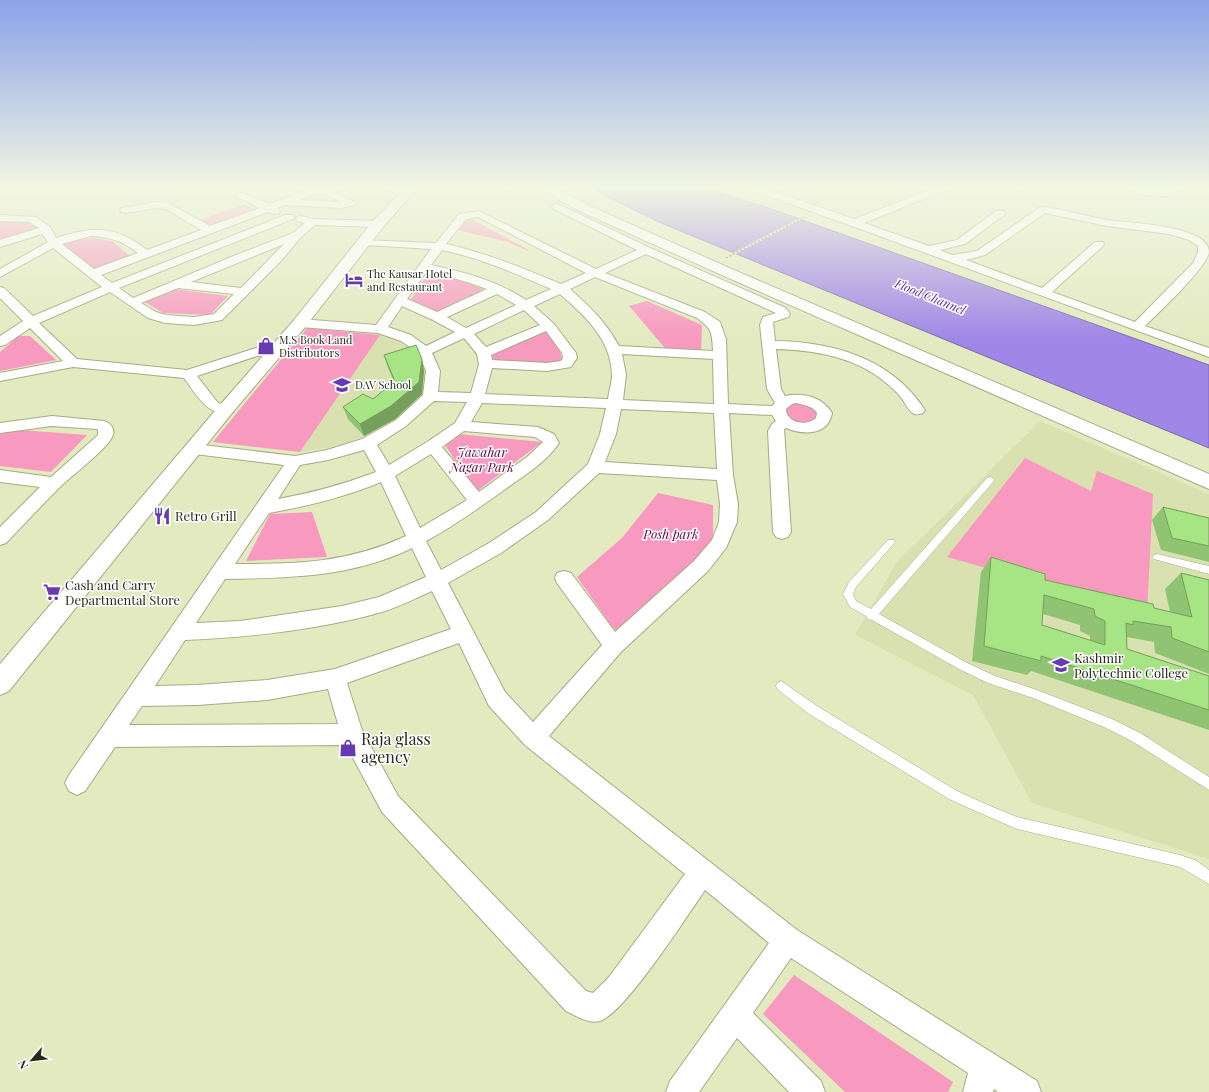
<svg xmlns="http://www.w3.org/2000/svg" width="1209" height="1092" viewBox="0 0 1209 1092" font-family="'Playfair Display',serif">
  <rect width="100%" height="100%" fill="#e3eac0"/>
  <g fill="#d9e1b0">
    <polygon points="307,328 380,335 399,341 420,354 427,373 421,398 404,417 373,434 331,447 300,452 213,442"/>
    <polygon points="1040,421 1209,494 1209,859 1032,803 973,695 855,635 896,563"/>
  </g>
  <g fill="#f899bf">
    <polygon points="244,204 257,211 209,229 197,221"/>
    <polygon points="469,218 529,250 528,251 508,242 457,230 466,219"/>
    <polygon points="18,221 29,222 39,229 0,241 0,222"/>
    <polygon points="94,238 112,241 131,257 95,271 60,243"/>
    <polygon points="429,272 456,278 485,290 439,312 410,301"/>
    <polygon points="173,289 228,296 210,315 163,313 145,302"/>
    <polygon points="647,301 702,325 701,352 665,348 629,306"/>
    <polygon points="307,328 380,335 300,452 213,442"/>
    <polygon points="546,330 559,347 563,365 494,360 491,354"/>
    <polygon points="19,336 30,336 56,360 0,371 0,352"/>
    <polygon points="800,402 820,411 814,425 789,422 784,406"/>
    <polygon points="20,430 87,435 51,472 0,466 0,434"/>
    <polygon points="458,434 542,442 476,492 445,445"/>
    <polygon points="1025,458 1091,491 1097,471 1153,494 1147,613 947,557"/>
    <polygon points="658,493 713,505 713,539 676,581 619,632 613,628 577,577 622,538"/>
    <polygon points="312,512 327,557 246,561 270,514"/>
    <polygon points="794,975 953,1082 948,1092 845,1092 763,1014"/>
  </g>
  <polygon fill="#a086e6" stroke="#7c6aa9" points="595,187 701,187 763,206 1209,365 1209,448 661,223 602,194"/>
  <polygon fill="#e3eac0" points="802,217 804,218 734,255 731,254"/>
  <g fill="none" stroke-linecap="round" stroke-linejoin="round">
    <g stroke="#a5ab84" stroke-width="1">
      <g id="lane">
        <polygon points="990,477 993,478 994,480 993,482 879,614 967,663 995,676 1034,689 1112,719 1140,733 1209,777 1209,790 1132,741 1104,727 1033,698 988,683 959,669 872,620 868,619 866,616 850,607 843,594 849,582 888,540 894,540 895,542 856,587 853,594 856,601 871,609 987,478"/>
        <polygon points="1157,554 1209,566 1209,574 1154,559 1152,557 1154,555"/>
        <polygon points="781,681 817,706 957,791 988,805 1017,817 1180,855 1197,861 1209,870 1209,884 1180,867 1017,829 980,813 949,799 809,714 777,689 776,686 777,683"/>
      </g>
    </g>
    <g stroke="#a5ab84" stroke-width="2">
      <g id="street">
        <path d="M316 187 328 188 356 203 355 205 340 208 285 205 277 208 280 211 279 213 275 214 268 212 101 275 112 283 285 215H293L294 217 293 219 119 288 133 298 236 255 293 233 305 223 297 221 296 219 297 217 301 216 313 219 378 221 383 224 378 227 315 225 301 237 281 261 222 320 194 325 165 323 148 318 110 292 39 323 77 359 187 370 256 348H282L284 351 282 354 257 356 197 376 218 403 231 406 233 409 231 412C208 418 196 394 184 378L73 367 0 381V373L63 361 30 328 5 345 0 346V336L23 321 0 298V287L4 288 33 316 102 287 53 248 0 277V269L48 242 42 234 0 247V240L39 228 30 222 0 221V215L36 217 50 227 56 238C94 226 115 225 147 250L201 230 166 209 157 208 125 213 121 212 120 210 121 208 157 202 168 203 210 226 260 208 237 197 235 195 237 193H243L269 204ZM317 193H323L341 202 299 200ZM91 236C111 237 122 241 138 253L94 269 62 244ZM284 244 241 288 191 282ZM178 288 234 294 214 314 194 317 166 315 156 312 141 303Z"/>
        <path d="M383 187C393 186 404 187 411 194L409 196H403L385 189Z"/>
        <path d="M747 187H761L854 219 938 187H951L949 189 864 223 929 246 957 240 996 211H1004L1005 213 1004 215 965 244 940 250 952 255 977 251 1039 208 1043 207C1065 209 1087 217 1109 220 1127 223 1209 225 1209 252 1206 269 1159 312 1145 326L1209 348V357L863 230 749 189ZM1045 213 1107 226 1169 234 1189 240 1198 246V252L1193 263 1135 322 1052 292 1103 246 1104 244 1103 242H1095L1042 288 966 260 985 255Z"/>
        <path d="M1164 187H1174L1178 193C1173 198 1141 197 1136 192L1141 189 1166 190Z"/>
        <path d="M556 203 650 248 786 308 790 314 788 317 773 322 775 341C834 342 891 358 925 410L923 413C920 414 917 415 914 414 908 411 904 400 899 395 895 390 890 386 885 382 856 357 813 350 776 349L781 389 785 396C803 392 823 397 832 413 828 436 803 435 786 428L784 429 791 532 788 537 782 539 776 537 773 532 768 431 772 424 776 421 772 415 729 413 733 475 738 504 737 522 726 548 708 571 621 652 549 736 797 930 1037 1081 1041 1092H998L994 1089 993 1092H963L968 1073 791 958 753 1013 821 1081 825 1092H789L737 1038 699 1092H666L670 1081 769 943 705 890C687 916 625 1013 600 1021 589 1024 576 1016 566 1011L382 812 346 745 115 747 85 791 77 795 69 791 65 783 69 775 284 465 194 454 188 453 186 449 188 445 194 444 295 456 327 450 362 439 396 420 423 395 426 371 419 353 401 341 378 333 300 327 295 326 294 323 295 320 300 319 376 325 431 249 365 245 361 244 360 242 361 240 436 243 459 214 479 211 596 269 637 250 552 208 551 206ZM478 217 586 273 561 284C523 268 486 253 446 244L466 219ZM442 250C480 258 515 273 551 289L526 300C498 281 464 272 431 265ZM646 254 776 313 763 317 760 325 767 389 775 403 772 406 728 404 726 339 720 322 705 312 605 273ZM427 271 467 282 487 289 437 312 407 299ZM595 277 697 318C712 329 712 332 713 351L619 346C605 321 591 308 570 289ZM497 294 516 305 466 328 447 317ZM560 294C585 316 611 339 612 375 612 382 609 391 608 399L485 394 492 368 547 371 571 367 577 358 576 353 554 324 534 306ZM402 306 433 320 455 332 426 346 411 335 388 327ZM524 310 540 325 486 347 474 334ZM546 331 562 353 563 358 561 361 547 363 492 360 491 355ZM464 338 477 354 479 364 471 393 438 392 440 371 432 353ZM622 354 713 359 714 404 623 400 626 375ZM434 401 467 402 455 423 427 442 389 465 377 445 406 426ZM482 403 606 408 600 434 588 464 536 512 489 543 441 570 426 541C456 525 483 505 511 485 528 473 547 461 559 443L554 434 538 427 471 422ZM796 403C804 405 813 406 817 413L816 418C807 427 786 423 786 409L792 404ZM621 409 714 413 717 469 605 462 616 434ZM464 431 535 437 543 442 527 457 479 492 442 447ZM364 450 376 472C344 484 312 493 278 499L300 465 328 460ZM431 454 467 500 420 528 395 476ZM599 473 717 480 720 504 719 522 712 540 694 561 615 632 571 573 564 571 557 573 555 578 557 583 602 645 533 722 505 692 448 583 501 553 548 520ZM381 482 406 536C348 563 297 564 235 564L269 513C308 506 345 497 381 482ZM412 548 426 577 379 597 342 606 240 621 196 623 225 579C290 578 353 577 412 548ZM432 591 451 629 335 669 267 680 197 685 155 686 185 640C251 637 318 630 382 612 399 607 416 598 432 591ZM459 643 489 706 525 745 685 874 609 977 593 993 586 991 398 796 362 730 347 683ZM328 689 338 724 129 725 142 706 197 705 267 700Z"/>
        <path d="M52 416 104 421C110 423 115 428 113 435 109 448 71 476 60 487 42 505 24 524 6 543L0 545V527L40 487 0 482V470L51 477 98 435V430L97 429 52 426 0 433V423Z"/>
      </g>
    </g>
    <g stroke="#a5ab84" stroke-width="2">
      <g id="secondary">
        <polygon points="406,187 418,187 383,227 306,326 232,413 9,691 0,695 0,664 220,405 294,320 373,221"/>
        <polygon points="543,187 556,187 567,194 592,207 734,270 1209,474 1209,489 724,276 584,213 559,200"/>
      </g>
    </g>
    <polyline stroke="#878c6e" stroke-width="1.5" stroke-dasharray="2 2" stroke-linecap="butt" points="726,258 805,217"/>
    <use href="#lane" fill="#fff" fill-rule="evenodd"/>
    <use href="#street" fill="#fff" fill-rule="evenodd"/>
    <use href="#secondary" fill="#fff" fill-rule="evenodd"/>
  </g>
  <g fill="#90c472" fill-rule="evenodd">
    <polygon points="384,355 422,359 424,371 422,394 395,419 364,436 348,419 343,407 373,399 385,389 393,380 388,368"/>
    <polygon points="1163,507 1209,518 1209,562 1161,550 1152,520"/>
    <path d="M991 557 1045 580 1170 612 1165 589 1181 573 1209 580V674L1155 653 1154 642 1127 637V649L1209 676V730L1031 671 1027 675 972 661 981 572ZM1043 614 1080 625V631L1090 636V640L1042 625Z"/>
  </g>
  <polygon fill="#75a05c" points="422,359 424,371 422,394 395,419 364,436 360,424"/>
  <g fill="#a7e484" stroke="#75a05c" fill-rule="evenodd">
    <polygon points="416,345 422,359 419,382 391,406 360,424 343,407 363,394 373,399 385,389 394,379 384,355"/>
    <polygon points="1163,507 1209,518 1209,546 1172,538"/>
    <path d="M991 557 1045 574V580L1153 604 1154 608 1192 617 1181 573 1209 580V652L1172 638 1171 627 1133 621V625L1126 623 1127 649 1209 676V710L1041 656V661L984 646ZM1044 595 1094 609 1095 616 1105 621V645L1042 625Z"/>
  </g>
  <linearGradient id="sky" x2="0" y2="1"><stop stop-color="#8ba2e7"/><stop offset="0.55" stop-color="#f2f6e3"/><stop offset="1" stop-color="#f2f6e3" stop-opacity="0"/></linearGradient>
  <rect width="1209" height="340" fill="url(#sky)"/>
  <defs>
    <g id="hotel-bare" transform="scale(1.38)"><path d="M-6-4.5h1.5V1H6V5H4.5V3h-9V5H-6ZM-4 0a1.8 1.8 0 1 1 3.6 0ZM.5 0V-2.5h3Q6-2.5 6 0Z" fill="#653ab2" stroke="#fff" stroke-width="2.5" paint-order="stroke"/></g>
    <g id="shop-bare" transform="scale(1.38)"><path d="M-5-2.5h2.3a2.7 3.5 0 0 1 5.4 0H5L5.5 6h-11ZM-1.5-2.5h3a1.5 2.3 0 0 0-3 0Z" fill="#653ab2" stroke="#fff" stroke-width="2.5" paint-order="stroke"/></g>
    <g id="school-bare" transform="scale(1.38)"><path d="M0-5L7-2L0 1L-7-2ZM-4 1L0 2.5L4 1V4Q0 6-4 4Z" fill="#653ab2" stroke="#fff" stroke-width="2.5" paint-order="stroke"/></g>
    <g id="restaurant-bare" transform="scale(1.38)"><path d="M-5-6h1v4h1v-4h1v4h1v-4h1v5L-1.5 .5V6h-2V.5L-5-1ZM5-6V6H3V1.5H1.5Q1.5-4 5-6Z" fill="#653ab2" stroke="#fff" stroke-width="2.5" paint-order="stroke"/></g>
    <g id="supermarket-bare" transform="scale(1.38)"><path d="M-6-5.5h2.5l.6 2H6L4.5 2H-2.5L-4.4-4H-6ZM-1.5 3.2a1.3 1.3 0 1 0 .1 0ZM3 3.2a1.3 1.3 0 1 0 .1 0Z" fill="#653ab2" stroke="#fff" stroke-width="2.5" paint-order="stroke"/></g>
    <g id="university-bare" transform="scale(1.38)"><path d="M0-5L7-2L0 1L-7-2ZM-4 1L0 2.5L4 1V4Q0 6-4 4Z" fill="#653ab2" stroke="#fff" stroke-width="2.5" paint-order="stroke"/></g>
  </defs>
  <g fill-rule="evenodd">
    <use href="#hotel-bare" x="354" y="280"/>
    <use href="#shop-bare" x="266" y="346"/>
    <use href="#school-bare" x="342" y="385"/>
    <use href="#restaurant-bare" x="162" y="516"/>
    <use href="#supermarket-bare" x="52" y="592"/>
    <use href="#university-bare" x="1061" y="665"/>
    <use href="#shop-bare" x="348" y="748"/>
  </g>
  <g text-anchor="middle" stroke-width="3" stroke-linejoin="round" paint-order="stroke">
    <g font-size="11" fill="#272a1a" stroke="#fff" text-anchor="start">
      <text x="367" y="278">The Kausar Hotel<tspan x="367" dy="13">and Restaurant</tspan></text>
      <text x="279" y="344">M.S Book Land<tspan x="279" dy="13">Distributors</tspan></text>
      <text x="355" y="389">DAV School</text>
    </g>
    <g font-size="12" font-style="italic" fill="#562d9c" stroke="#fff">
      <text transform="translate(930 297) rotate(22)" y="4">Flood Channel</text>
    </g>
    <g font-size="13" font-style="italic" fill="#67023a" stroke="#fff">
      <text x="482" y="457">Jawahar<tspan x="482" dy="15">Nagar Park</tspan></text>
      <text x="671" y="539">Posh park</text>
    </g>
    <g font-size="13" fill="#272a1a" stroke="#fff" text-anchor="start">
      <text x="175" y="521">Retro Grill</text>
      <text x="65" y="590">Cash and Carry<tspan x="65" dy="15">Departmental Store</tspan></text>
      <text x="1074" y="663">Kashmir<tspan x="1074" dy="15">Polytechnic College</tspan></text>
    </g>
    <g font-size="16" fill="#272a1a" stroke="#fff" text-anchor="start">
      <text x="361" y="745">Raja glass<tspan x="361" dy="18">agency</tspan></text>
    </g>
  </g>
  <g transform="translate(32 1060) rotate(242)" stroke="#ffffff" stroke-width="3" paint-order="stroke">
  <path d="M0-3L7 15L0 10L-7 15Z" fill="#272a1a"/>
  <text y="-6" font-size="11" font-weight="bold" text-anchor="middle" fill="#272a1a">N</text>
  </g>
</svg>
